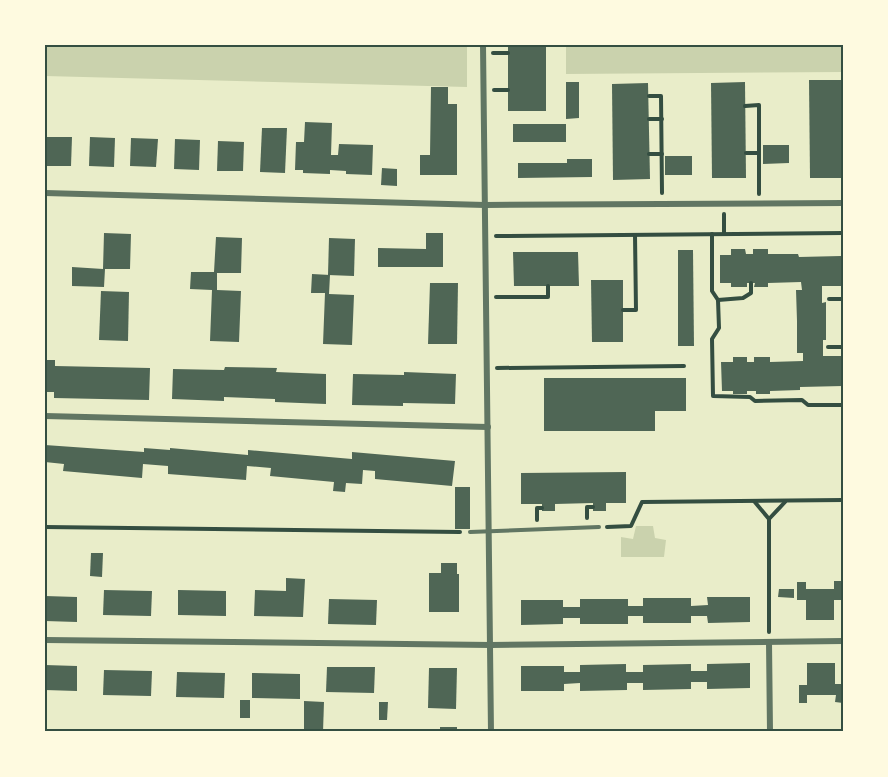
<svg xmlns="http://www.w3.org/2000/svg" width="888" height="777" viewBox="0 0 888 777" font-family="'PT Sans Narrow',sans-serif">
  <rect width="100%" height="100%" fill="#e9edc9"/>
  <g fill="#cad2ad">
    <polygon points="45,45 467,45 467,87 45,76"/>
    <polygon points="566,45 843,45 843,72 566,74"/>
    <polygon points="636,526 653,526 655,538 666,540 664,557 621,557 621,537 633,539"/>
  </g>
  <g fill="#4f6655">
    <rect x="508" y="45" width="38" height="66"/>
    <polygon points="809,80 843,80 843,178 810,178"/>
    <polygon points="566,82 579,82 579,118 566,119"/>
    <polygon points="745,82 746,178 712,178 711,83"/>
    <polygon points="648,83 650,179 613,180 612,84"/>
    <polygon points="431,87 448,87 448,104 457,104 457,175 420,175 420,155 430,155"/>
    <polygon points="305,122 332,123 331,155 338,155 339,144 373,145 372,175 346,174 346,171 330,170 330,174 303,173 303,170 295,170 296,142 304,142"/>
    <rect x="513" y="124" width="53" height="18"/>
    <polygon points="262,128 287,128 285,173 260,172"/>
    <polygon points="45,137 72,137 71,166 45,166"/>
    <polygon points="90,137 115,138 114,167 89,166"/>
    <polygon points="131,138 158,139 156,167 130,166"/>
    <polygon points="175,139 200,140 199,170 174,169"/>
    <polygon points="218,141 244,142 243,171 217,171"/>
    <polygon points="763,145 789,145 789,163 763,164"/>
    <rect x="665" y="156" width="27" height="19"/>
    <polygon points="567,159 592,159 592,177 518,178 518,163 567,163"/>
    <polygon points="382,168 397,169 397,186 381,185"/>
    <polygon points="104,233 131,234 130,269 105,269 104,287 72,286 72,267 103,269"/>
    <polygon points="426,233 443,233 443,267 378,267 378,248 426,249"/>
    <polygon points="216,237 242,238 241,273 217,273 217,290 241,291 239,342 210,341 212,290 190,289 191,272 214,272"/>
    <polygon points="329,238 355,239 354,276 328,275"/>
    <polygon points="731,249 745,249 746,254 753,254 753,249 768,249 768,254 798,254 799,257 841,256 842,286 822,286 822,303 826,302 826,340 823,340 823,356 842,356 843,386 800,387 800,390 770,391 770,394 756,394 756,391 747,391 747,394 733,394 733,391 722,391 721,362 733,362 733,357 747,357 747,362 754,362 754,357 770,357 770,362 803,361 803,353 797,353 797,321 796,290 802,290 801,282 768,283 768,287 754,287 755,283 747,283 747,287 731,287 731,283 720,283 720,255 731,255"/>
    <polygon points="678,250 693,250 694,346 678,346"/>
    <polygon points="513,252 578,252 579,286 514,286"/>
    <polygon points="312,274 330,275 329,294 354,295 352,345 323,344 325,293 311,293"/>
    <polygon points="591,280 623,280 623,342 592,342"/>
    <polygon points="430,283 458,283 457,344 428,344"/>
    <polygon points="101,291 129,292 128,341 99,340"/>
    <polygon points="45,360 55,360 55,366 150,368 149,400 54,398 54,392 45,392"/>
    <polygon points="225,367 277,368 276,372 326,374 326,404 275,402 275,399 224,397 224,401 172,399 173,369 224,370"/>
    <polygon points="404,372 456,374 455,404 403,403 403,406 352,405 353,374 404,375"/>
    <polygon points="544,378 686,378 686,411 655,411 655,431 544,431"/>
    <polygon points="45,445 144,452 144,448 170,450 170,448 248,455 248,450 352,459 352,452 455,461 452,486 375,479 375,471 363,470 362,484 346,483 345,492 333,491 334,482 270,476 271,468 247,466 246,480 168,474 168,466 143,464 142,478 63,471 64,464 45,462"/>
    <polygon points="626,472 626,503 606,503 606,511 593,511 593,503 555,504 555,511 542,511 542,504 521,504 521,473"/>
    <rect x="455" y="487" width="15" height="42"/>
    <polygon points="91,553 103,553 102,577 90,576"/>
    <polygon points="441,563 457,563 457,574 459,574 459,612 429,612 429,573 441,573"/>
    <polygon points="286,578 305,579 303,617 254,616 255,590 286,591"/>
    <polygon points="834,581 843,581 843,600 834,600 834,620 806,620 806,600 797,600 797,582 806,582 806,589 834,589"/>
    <polygon points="779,589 794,589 794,598 778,597"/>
    <polygon points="104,590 152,591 151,616 103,615"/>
    <polygon points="178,590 226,591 226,616 178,615"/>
    <polygon points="45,596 77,597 77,622 45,621"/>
    <polygon points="707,597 750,597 750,622 708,623 707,616 691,616 691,623 643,623 643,616 628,616 628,624 580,624 580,618 563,618 563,624 521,625 521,600 563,600 563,607 580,607 580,599 628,599 628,606 643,606 643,598 691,598 691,606 708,605"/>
    <polygon points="329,599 377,600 376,625 328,624"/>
    <polygon points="750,663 750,688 707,689 707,682 691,682 691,689 643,690 643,683 627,683 627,690 580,691 580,683 564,684 564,691 521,691 521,666 564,666 564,672 580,672 580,665 626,664 626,672 643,672 643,665 691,664 691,671 707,671 707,664"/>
    <polygon points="807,663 835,663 835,684 843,684 843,703 835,702 836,695 807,695 807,703 799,703 799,685 807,685"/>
    <polygon points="45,665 77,666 77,691 45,690"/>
    <polygon points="327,667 375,667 374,693 326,692"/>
    <polygon points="429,668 457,668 456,709 428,708"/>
    <polygon points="104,670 152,671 151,696 103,695"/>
    <polygon points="177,672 225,673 224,698 176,697"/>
    <polygon points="252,673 300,674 300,699 252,698"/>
    <rect x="240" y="700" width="10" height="18"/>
    <polygon points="304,701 324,702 323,732 304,732"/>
    <polygon points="379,702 388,702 387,720 379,720"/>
    <rect x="440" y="727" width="17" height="5"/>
    <rect x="72" y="729" width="37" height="3"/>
  </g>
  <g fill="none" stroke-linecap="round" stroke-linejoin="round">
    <g stroke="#344e41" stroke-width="4">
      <polyline points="493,53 508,53"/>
      <polyline points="494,90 508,90"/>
      <polyline points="649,96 661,96 662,193"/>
      <polyline points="745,106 759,105 759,194"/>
      <polyline points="649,119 662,119"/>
      <polyline points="746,153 759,153"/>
      <polyline points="649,154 662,154"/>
      <polyline points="712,234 712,291 718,300 719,328 712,339 713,396 750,397 755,401 802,400 808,405 843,405"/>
      <polyline points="724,234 724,214"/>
      <polyline points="496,236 843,233"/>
      <polyline points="496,297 548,297 548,286"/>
      <polyline points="829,299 843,299"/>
      <polyline points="718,300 743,298 751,293 751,283"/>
      <polyline points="623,310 636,310 635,235"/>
      <polyline points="828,347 843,347"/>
      <polyline points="497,368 684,366"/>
      <polyline points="754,501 769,519"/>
      <polyline points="587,518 587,507 593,507"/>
      <polyline points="537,520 537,508 542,508"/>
      <polyline points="45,527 460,532"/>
      <polyline points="607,527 631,526 642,502 843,500"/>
      <polyline points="769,632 769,519 785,502"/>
    </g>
    <polyline stroke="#617663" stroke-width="4" points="470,532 599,527"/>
    <g stroke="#617663" stroke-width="6">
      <polyline points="483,45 491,732"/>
      <polyline points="45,193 485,205 843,203"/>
      <polyline points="45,416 488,427"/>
      <polyline points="45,640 491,645 843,641"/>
      <polyline points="769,642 770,732"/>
    </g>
  </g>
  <rect width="888" height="777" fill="none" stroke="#fefae0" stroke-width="93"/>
  <rect x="46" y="46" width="796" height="684" fill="none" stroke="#344e41" stroke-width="2"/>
</svg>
